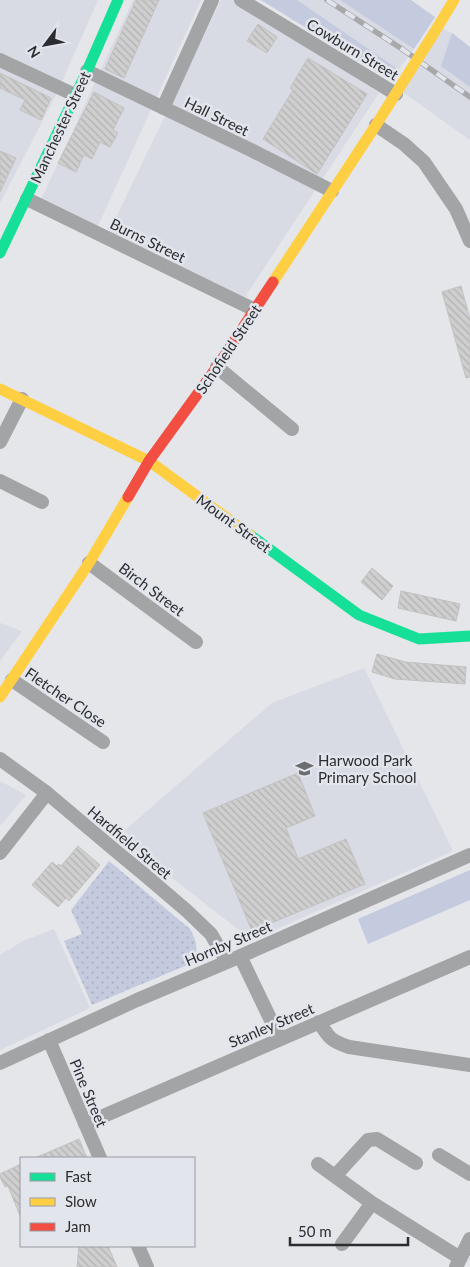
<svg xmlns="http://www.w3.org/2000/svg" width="470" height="1267" font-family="Lato,sans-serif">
	<defs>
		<pattern id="park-dots" width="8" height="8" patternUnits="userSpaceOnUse" patternTransform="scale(1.25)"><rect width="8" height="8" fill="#c5cbde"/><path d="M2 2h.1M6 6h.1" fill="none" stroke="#a9afbf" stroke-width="1.8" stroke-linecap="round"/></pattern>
		<pattern id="building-back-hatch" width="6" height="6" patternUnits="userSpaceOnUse" patternTransform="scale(1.25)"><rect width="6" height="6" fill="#d0cfd0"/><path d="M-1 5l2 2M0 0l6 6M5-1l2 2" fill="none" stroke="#b3b2b3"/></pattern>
	</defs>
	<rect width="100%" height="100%" fill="#e4e6ea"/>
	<!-- built -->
	<path fill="#d8dae4" d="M0,0H98L56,95L0,203Z
		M133,0H201L96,230L40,202Z
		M221,0H234L379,93L245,297L109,232Z
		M261,0H411L414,49L393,77L390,78H387Z
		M441,28L452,33L470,47V140L401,91Z
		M0,623L22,631L0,661Z
		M364,668L453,851L252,940L118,836L272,703Z
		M0,781L26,795L0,826Z
		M54,929L90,1008L0,1050V955L23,941Z"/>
	<!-- green -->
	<path fill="#c5cbde" d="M261,0H297L399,70L390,78H387Z
		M340,0H411L435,17L414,49Z
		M452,33L470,47V87L441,66Z
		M470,870V900L368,944L358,919Z"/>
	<!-- park -->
	<path fill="url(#park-dots)" d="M109,861L190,929C197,941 199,951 192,963L92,1005L64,941L82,934L71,910Z"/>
	<!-- building -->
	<path fill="url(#building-back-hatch)" stroke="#c2c1c2" d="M136,0H159L124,78L105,69Z
		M258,24L277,37L267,53L247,41Z
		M308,58L367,94L317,174L263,139L293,90L290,88Z
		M0,73L51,98L41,120L20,110L25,100L0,88Z
		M94,92L124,108L113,130L118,133L110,147L100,142L92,159L84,155L76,172L58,163Z
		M0,151L16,158L0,192Z
		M461,286L470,319V377L466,378L442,292Z
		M372,568L393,586L382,600L361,582Z
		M401,591L460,604L456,621L398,608Z
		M377,654L405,662L466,667L465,684L395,679L372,672Z
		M298,773L315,816L286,828L298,859L346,839L365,884L252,931L203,813Z
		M78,846L100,865L69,901L66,898L58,907L32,885L52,862L57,866L59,864L61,866Z
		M79,1139L87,1158H35Z
		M21,1164V1218L8,1186L5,1187L0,1177V1174Z
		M79,1246H108L117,1267H77Z"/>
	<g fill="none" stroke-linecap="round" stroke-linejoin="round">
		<!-- street -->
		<path stroke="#a3a4a5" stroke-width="14" d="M241,0L396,94
			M0,60L75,95
			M87,71L251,150L332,191
			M163,108L212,0
			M376,125L404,144L424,162L456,209L470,241
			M27,199L255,310
			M217,367L292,429
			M0,442L22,399
			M0,481L42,502
			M89,563L196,642
			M12,680L103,742
			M0,759L47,793L117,852L145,875L187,911L211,934L227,962
			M0,853L47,793
			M240,956L280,1039
			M319,1022C329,1038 331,1041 349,1047L470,1065
			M49,1040L100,1158
			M0,1063L137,1000L227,962L470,855
			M85,1124L470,957
			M439,1155L470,1174
			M318,1164L372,1203L460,1258
			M335,1176L368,1140L377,1139L416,1163
			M342,1244L372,1203
			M138,1246L147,1267
			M456,1267L470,1239"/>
		<!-- fast -->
		<path stroke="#16e098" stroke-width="11" d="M0,253L87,71L118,0
			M250,535L359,615L419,639L470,636"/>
		<!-- slow -->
		<path stroke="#ffcf43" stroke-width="11" d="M434,33L454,0
			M273,282L376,125L410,71
			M0,389L149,461L250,535
			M0,697L89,563L128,497"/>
		<!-- jam -->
		<path stroke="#f24e42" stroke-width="11" d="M128,497L149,461L217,367L273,282"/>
		<defs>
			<path id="rail" d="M327,0L402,49L470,97"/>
		</defs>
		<!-- rail casing -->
		<use href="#rail" stroke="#a7a8aa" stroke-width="5.5"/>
		<!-- rail -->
		<use href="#rail" stroke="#e2e5ec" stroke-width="4" stroke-dasharray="11" stroke-linecap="butt"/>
		<!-- slow-bridge -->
		<path stroke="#ffcf43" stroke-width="11" d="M410,71L434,33"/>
	</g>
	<!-- icons -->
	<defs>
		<symbol id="school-bare" viewBox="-9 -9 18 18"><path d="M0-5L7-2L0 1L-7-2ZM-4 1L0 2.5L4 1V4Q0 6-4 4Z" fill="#6c6e71" stroke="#e2e5ec" stroke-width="2.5" paint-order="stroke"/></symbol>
	</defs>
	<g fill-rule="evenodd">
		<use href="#school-bare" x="292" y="756" width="25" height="25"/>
	</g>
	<g text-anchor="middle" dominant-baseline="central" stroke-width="5" stroke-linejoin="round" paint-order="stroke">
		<!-- street labels -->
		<g font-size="15" fill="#2c2d30" stroke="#e2e5ec">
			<text transform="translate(353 49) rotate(31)">Cowburn Street</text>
			<text transform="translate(217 116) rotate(26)">Hall Street</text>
			<text transform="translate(60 127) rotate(-65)">Manchester Street</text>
			<text transform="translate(148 240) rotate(26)">Burns Street</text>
			<text transform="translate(228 349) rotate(-56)">Schofield Street</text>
			<text transform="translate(234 523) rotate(36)">Mount Street</text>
			<text transform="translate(152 589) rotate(37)">Birch Street</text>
			<text transform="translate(66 697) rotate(34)">Fletcher Close</text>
			<text transform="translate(130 842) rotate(40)">Hardfield Street</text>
			<text transform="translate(228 943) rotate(-23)">Hornby Street</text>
			<text transform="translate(271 1025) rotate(-23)">Stanley Street</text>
			<text transform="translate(89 1093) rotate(67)">Pine Street</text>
		</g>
		<!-- poi labels -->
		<g font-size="15" fill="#2c2d30" stroke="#e2e5ec" text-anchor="start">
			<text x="318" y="760">Harwood Park<tspan x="318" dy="17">Primary School</tspan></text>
		</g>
	</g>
	<!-- legend -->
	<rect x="20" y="1157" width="175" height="90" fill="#e2e5ec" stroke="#999ba1"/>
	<rect x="30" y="1173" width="25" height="8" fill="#16e098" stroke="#999ba1"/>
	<text x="65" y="1182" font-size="15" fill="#2c2d30">Fast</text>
	<rect x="30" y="1198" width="25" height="8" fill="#ffcf43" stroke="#999ba1"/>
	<text x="65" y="1207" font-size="15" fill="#2c2d30">Slow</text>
	<rect x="30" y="1223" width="25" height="8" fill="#f24e42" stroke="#999ba1"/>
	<text x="65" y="1232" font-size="15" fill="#2c2d30">Jam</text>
	<!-- north arrow -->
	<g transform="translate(45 45) rotate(238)" stroke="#e2e5ec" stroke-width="4" paint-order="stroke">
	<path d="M0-4L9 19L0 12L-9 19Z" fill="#2c2d30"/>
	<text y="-8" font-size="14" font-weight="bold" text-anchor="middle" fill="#2c2d30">N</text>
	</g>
	<!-- scale -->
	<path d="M290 1237v8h118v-8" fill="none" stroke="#2c2d30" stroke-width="2.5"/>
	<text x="298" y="1237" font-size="15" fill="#2c2d30" stroke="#e2e5ec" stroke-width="4" paint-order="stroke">50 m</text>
</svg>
